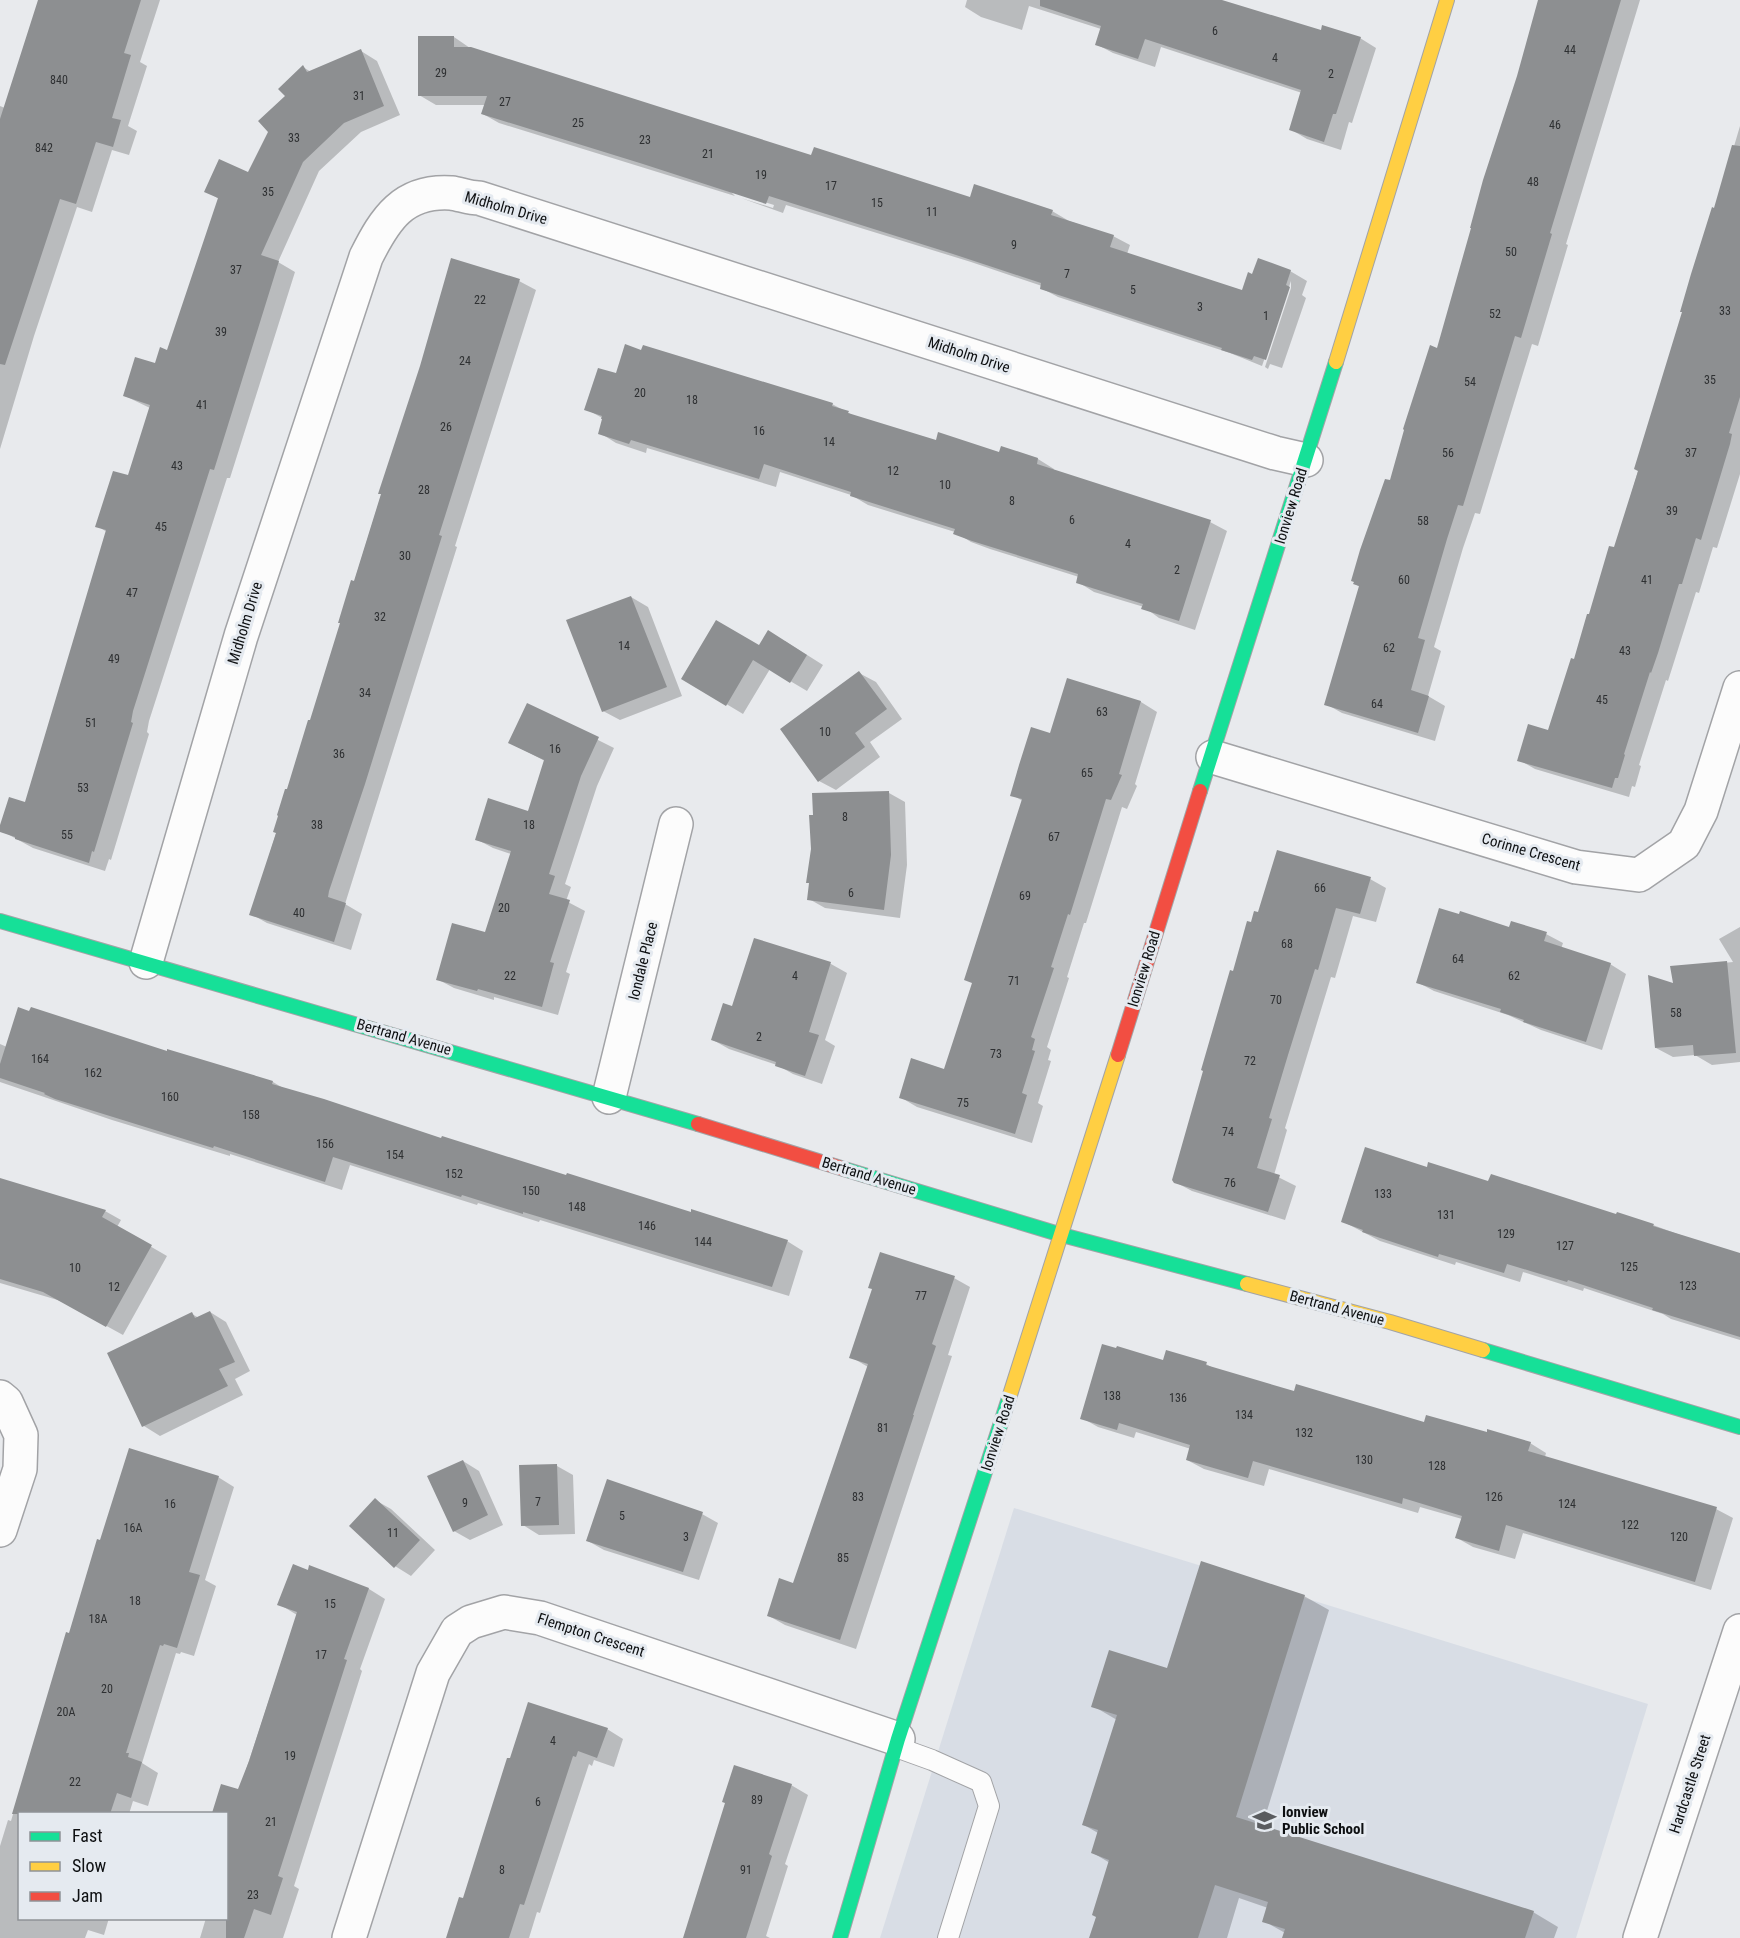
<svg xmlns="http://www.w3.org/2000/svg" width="1740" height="1938" font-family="'Roboto Condensed',sans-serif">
	<rect width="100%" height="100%" fill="#e8eaed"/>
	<!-- built -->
	<path fill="#d8dde5" d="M1014,1508L1648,1704L1576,1938H880Z"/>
	<!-- shadow -->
	<path fill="#0003" d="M39,0H160L140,62L147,66L128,126L137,131L129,155L112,150L92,212L77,207L34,336L0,449V106L5,108Z
		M967,0H1217L1322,32L1360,38L1376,48L1352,123L1349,122L1341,150L1307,139L1290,129L1302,93L1161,47L1155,67L1113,53L1096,44L1101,29L1029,6L1022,30L981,17L965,7Z
		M1539,0H1640L1566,244L1568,245L1538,346L1532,344L1480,514L1475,513L1463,548L1434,647L1441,651L1428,696L1445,706L1435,741L1342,713L1326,704L1360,587L1355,584L1438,349L1519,76Z
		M454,37L470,48L812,157L971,199L1052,211L1069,221L1113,236L1130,245L1127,254L1243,291L1290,271L1307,281L1302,295L1306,298L1282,368L1270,364L1268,369L1265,367L1291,288V281L1262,366L1230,353L1058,297L1041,288L1042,286L971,262L786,205L783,213L741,198L773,208L774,205L731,192L735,196L499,123L483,114L486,105H436L419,95Z
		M361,51L377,61L400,115L361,132L319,171L278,262L295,272L230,478H227L149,721L147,732L149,734L111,860L109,859L105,871L33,848L0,830L26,804L107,532L97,526L129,477L150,408L125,396L168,352L219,199L206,191L248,174L303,67L311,72Z
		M1740,126V474L1717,548L1713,547L1699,593L1696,592L1674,662L1668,681L1666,680L1639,765L1641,766L1635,787L1632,786L1629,797L1535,769L1519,760L1549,732L1615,549Z
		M452,260L519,281L536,290L455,546L457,547L345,904L362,914L351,950L267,923L251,914L421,367Z
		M617,375L832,404L858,418L937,442L1000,454L1002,448L1038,459L1054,469L1053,471L1210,522L1227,531L1195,630L1159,618L1144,607L1094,592L1078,582L1079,577L990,549L971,542L955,532L868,505L851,495L780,472L776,487L647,448L646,453L616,443L600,433L604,419L586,409Z
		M631,597L648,607L682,696L620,720L603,711Z
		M785,641L823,665L807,691L770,669L743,714L683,678L759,647Z
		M859,673L876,682L902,719L870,742L880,757L836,790L819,781Z
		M1068,680L1141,702L1157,712L1135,784L1137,786L1127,809L1122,807L1086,923H1084L1067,977L1069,978L1047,1047L1051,1050L1048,1060L1051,1061L1038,1103L1043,1106L1032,1143L917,1107L900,1097L945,1071L973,984L1023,801L1012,795L1051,734Z
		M528,705L614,748L597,786L565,884L571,887L566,901L585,911L566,972L570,974L558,1015L494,997V1000L454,988L437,979L486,934L511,854L493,848L476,839L529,813L545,761L510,743Z
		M889,793L905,802L907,865L900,918L825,908L809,899Z
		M1370,879L1386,888L1376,922L1353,916L1335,978L1331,977L1285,1128L1287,1130L1274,1175L1296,1186L1285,1220L1192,1191L1175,1182L1234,973L1252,924Z
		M1460,916L1510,928L1546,934L1563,943L1561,949L1610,964L1626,974L1602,1050L1541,1030L1508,1015L1434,991L1417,982Z
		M1740,927V1062L1712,1065L1695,1055L1673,1057L1656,1048L1675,985L1672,968L1733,962L1719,939Z
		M755,940L831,964L847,973L825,1040L835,1046L822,1084L793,1074L777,1065L729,1049L713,1040L733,1008Z
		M0,1044L7,1047L168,1053L273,1082L283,1088L442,1140L787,1241L803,1251L789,1296L540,1220L539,1222L478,1203L477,1205L350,1165L342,1190L230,1154V1156L112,1120L0,1082Z
		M1428,1169L1653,1225L1740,1257V1340L1671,1319L1663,1314L1584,1288L1583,1291L1523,1272L1520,1282L1456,1262L1455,1265L1380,1241L1342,1221Z
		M0,1180L105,1211L121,1220L117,1227L167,1256L123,1335L61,1301L0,1283Z
		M954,1278L970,1287L948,1355L952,1356L856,1649L785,1625L769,1616L794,1585L868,1367L851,1357Z
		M210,1312L226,1322L250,1371L235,1379L243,1395L160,1436L144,1426L192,1314L199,1318Z
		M1164,1362L1206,1364L1217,1370L1295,1393L1425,1424L1530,1443L1546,1453L1545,1457L1716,1509L1733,1518L1711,1590L1523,1533L1515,1559L1473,1547L1457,1538L1462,1519L1420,1507L1418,1513L1269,1469L1264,1486L1204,1469L1187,1460L1191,1449L1136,1432L1134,1438L1098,1427L1082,1418Z
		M463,1461L479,1471L503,1525L470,1540L454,1531Z
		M557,1466L573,1475L575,1534L539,1535L523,1525Z
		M218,1477L234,1487L205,1580L216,1586L194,1656L181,1652L180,1654L176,1653L142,1763L158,1773L148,1806L133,1801L129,1814H20V1918H109L104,1935L88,1930L85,1938H0V1846L8,1820L11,1821L67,1633L70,1634Z
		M375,1500L391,1509L435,1550L411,1576L395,1566Z
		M702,1514L718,1523L699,1580L604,1550L588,1541Z
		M310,1567L369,1589L385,1599L360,1669L362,1671L294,1886L299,1889L283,1938H200L206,1918H226V1814L214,1812L239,1791L297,1615L279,1604Z
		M1304,1596L1329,1610L1262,1827L1533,1912L1558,1927L1554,1938H1294L1264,1921L1268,1908L1239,1898L1227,1938H1091L1110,1863L1093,1853L1098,1833L1084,1825L1117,1720L1093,1706L1168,1670Z
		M607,1729L623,1739L614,1767L594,1760L592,1766L589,1764L540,1913L537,1912L529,1938H448L464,1900L508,1759Z
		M791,1785L808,1795L785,1864L788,1866L766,1936L770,1938H685Z"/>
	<!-- building -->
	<path fill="#8d8f91" d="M38,0H141L124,53L131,55L112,118L121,120L113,147L96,142L76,204L60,199L5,365L0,364V119Z
		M1040,0H1222L1321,30L1322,25L1361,37L1336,114H1333L1324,142L1289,130L1301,90L1145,39L1138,59L1095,45L1101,26L1040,6Z
		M1538,0H1621L1550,233L1552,234L1521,338L1515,336L1463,506L1458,505L1447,539L1418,638L1425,640L1411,690L1429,696L1418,733L1324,705L1359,586L1353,584L1354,582L1351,581L1360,550L1385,479L1390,480L1404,430L1403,429L1430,345L1437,348L1471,228H1470L1483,180L1517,76Z
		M418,36H454V47H471L811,155L814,147L970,197L974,184L1053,210L1051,215L1114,235L1110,247L1242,290L1248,272L1252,274L1258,258L1291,270L1286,285L1290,287L1266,360L1254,356L1252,360L1221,350L1222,348L1040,289L1041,283L953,254L769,196L766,204L643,164L481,114L487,96H418Z
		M361,49L384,106L344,123L303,162L261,255L279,261L214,470L210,469L133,711L131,722L133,723L94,852L92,851L89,863L15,839V837L0,832V825L9,797L25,802L106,530L95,527L113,471L128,475L150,405L123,396L135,357L155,363L160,347L167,350L218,198L204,192L219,159L248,172L268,132L258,121L285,96L278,89L303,65L307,72Z
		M1732,145L1740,146V397L1729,433L1732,434L1730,444L1701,540L1696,538L1682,584H1679L1658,653L1651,673L1650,672L1624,754L1625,755L1618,778H1615L1612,788L1517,761L1528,724L1548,730L1571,658L1574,659L1587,614H1589L1609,546L1614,547L1638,471L1634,469L1682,312H1680L1691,274L1712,207L1714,208Z
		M451,258L520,279L439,535L442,536L365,784L329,891L328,897L346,903L334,942L249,915L276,833L273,832L278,816L277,815L285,789H287L308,720H310L340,623H338L351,580L354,581L381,494H378L420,366Z
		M625,344L641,350L643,345L833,403L832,406L849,411L848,413L936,440L938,432L999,452L1001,446L1038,458L1037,464L1211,520L1179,621L1141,609L1143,604L1076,583L1078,574L972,541L953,534L955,529L850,496L851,492L764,464L759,479L631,440L629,444L598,434L602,419H601L602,416L584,410L598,368L616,373Z
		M631,596L667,687L602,712L566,620Z
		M716,620L759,645L768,630L807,655L790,683L753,660L726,706L681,679Z
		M859,671L887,709L855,733L865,747L818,782L780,729Z
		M1067,678L1141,701L1119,774L1122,775L1111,800L1106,799L1070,915L1068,914L1051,967L1054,968L1031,1037L1035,1039L1032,1050L1035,1051L1022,1093L1027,1095L1015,1134L899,1098L911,1058L944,1069L972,983L964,980L1022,799L1010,796L1019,765L1031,727L1050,733Z
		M527,703L599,737L581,776L549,874L555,876L549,894L570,900L550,962L554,963L542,1007L478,989L477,991L436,980L452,923L485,932L511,851L475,840L488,798L528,811L544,760L508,743Z
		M889,791L891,855L884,910L807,900L809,883H806L811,849L809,815H813L812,793Z
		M1277,850L1371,877L1360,914L1336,908L1318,970L1315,969L1288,1055L1269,1118L1272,1119L1257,1168L1280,1175L1268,1212L1174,1183L1172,1180L1203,1071L1201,1070L1230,970L1233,971L1247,921L1251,922L1254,911L1258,912Z
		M1439,908L1459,914L1460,911L1509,927L1511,921L1547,932L1544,941L1611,963L1586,1042L1523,1022L1524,1020L1500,1012L1501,1009L1416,983Z
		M754,938L831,962L809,1032L819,1035L805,1076L775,1066L776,1062L711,1040L723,1003L732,1006Z
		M1727,961L1736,1053L1694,1056L1693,1045L1655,1048L1648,975L1673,983L1670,966Z
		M18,1007L29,1011L31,1007L167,1051V1049L273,1081L272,1084L324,1099L441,1138L442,1136L566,1175L567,1173L691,1212V1209L788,1240L772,1287L523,1212V1214L462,1195L461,1197L333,1157L325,1182L214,1146L213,1148L55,1099L44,1094L45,1093L0,1078V1064Z
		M1365,1147L1427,1167L1428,1162L1488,1181L1491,1174L1616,1214L1617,1212L1654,1224L1653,1226L1740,1253V1337L1652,1310L1653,1308L1568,1280L1567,1282L1507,1264L1504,1273L1439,1254L1438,1257L1362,1232L1363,1230L1341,1222Z
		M0,1178L106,1210L102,1217L152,1245L106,1327L43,1292L0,1279Z
		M880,1252L955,1276L932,1344L936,1346L913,1415H914L840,1640L767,1616L779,1578L793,1583L868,1364L849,1358L872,1289L868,1288Z
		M210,1311L235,1362L219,1369L228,1386L142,1427L107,1353L192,1312L195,1318Z
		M1102,1344L1116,1348L1117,1346L1163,1360L1166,1350L1207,1362L1206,1365L1294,1391L1296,1384L1424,1422L1426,1415L1487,1432V1429L1531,1442L1528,1451L1717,1507L1695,1582L1506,1525L1499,1551L1455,1538L1462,1516L1403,1498L1402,1504L1253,1461L1248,1478L1186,1460L1190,1445L1119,1423L1117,1430L1080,1419Z
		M129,1448L219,1476L189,1572L200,1575L177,1648L164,1644L163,1646L160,1645L126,1753H129L128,1757L142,1762L131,1798L117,1793L110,1814H12L66,1632L69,1633L97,1539L100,1540Z
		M463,1460L488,1515L453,1532L427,1476Z
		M557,1464L559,1525L521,1526L519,1465Z
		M607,1479L703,1512L683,1572L586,1541Z
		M375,1498L420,1540L394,1568L349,1526Z
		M1201,1561L1305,1595L1236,1817L1534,1911L1525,1938H1282L1285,1929L1262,1922L1268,1902L1215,1885L1198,1938H1089L1096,1917L1092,1915L1109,1860L1091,1853L1098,1830L1082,1825L1117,1715L1091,1707L1109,1650L1167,1668Z
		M293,1564L308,1570L309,1565L369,1588L344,1659L347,1660L278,1876L283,1878L271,1915L254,1909L244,1938H226V1814L212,1813L221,1784L238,1789L249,1761L297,1612L277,1605Z
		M528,1702L608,1728L597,1758L578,1751L576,1757L573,1756L524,1905L520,1904L509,1938H446L459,1897L463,1898L507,1758H510Z
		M734,1765L792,1784L769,1854L772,1856L746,1938H683L725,1803L722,1802Z"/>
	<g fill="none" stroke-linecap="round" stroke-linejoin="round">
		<defs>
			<path id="lane" d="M896,1747L932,1760L981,1782L989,1806L948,1938"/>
			<path id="street" d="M1213,757L1576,867L1639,875L1684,844L1701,811L1740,688
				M146,962L241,636L366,257C385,219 403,190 451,193C460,194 469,198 479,198L1275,453L1306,460
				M609,1097L676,824
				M0,1397L6,1402L21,1435L20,1469L0,1530
				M349,1938L433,1673L457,1631L471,1622L504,1612L540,1618L898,1739
				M1640,1938L1740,1631"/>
			<path id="fast" d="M1200,791L1336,362
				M0,921L698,1124
				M844,1169L1062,1235L1247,1284
				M1483,1350L1740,1427
				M840,1938L898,1739L1009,1398"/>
			<path id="slow" d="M1336,362L1447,0
				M1247,1284L1390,1322L1483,1350
				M1009,1398L1118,1055"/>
			<path id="jam" d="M1118,1055L1200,791
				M698,1124L844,1169"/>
		</defs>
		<!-- lane casing -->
		<use href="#lane" stroke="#a2a3a6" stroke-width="22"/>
		<!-- street casing -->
		<use href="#street" stroke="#a2a3a6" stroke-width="36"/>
		<!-- fast casing -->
		<use href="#fast" stroke="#a2a3a6" stroke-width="16"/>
		<!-- slow casing -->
		<use href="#slow" stroke="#a2a3a6" stroke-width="16"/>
		<!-- jam casing -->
		<use href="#jam" stroke="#a2a3a6" stroke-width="16"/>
		<!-- lane -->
		<use href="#lane" stroke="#fcfcfc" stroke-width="20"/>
		<!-- street -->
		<use href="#street" stroke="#fcfcfc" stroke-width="33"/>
		<!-- fast -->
		<use href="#fast" stroke="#16e098" stroke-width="14"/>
		<!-- slow -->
		<use href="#slow" stroke="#ffcf43" stroke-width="14"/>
		<!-- jam -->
		<use href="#jam" stroke="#f24e42" stroke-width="14"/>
	</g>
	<!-- icons -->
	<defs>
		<symbol id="school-bare" viewBox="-9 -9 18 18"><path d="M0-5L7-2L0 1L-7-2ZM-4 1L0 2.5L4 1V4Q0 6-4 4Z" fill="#5a5c5f" stroke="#e5eaf0" stroke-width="2.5" paint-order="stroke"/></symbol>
	</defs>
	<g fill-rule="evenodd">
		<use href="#school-bare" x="1248" y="1804" width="33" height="33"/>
	</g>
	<g text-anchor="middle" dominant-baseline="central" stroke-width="6" stroke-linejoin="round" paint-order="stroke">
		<!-- number labels -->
		<g font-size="12" fill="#2e3032">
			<text x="1215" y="31">6</text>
			<text x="1570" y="50">44</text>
			<text x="1275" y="58">4</text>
			<text x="441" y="73">29</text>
			<text x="1331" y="74">2</text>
			<text x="59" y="80">840</text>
			<text x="359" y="96">31</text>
			<text x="505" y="102">27</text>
			<text x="578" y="123">25</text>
			<text x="1555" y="125">46</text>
			<text x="294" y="138">33</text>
			<text x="645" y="140">23</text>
			<text x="44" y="148">842</text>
			<text x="708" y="154">21</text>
			<text x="761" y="175">19</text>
			<text x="1533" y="182">48</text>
			<text x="831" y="186">17</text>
			<text x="268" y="192">35</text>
			<text x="877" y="203">15</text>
			<text x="932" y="212">11</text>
			<text x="1014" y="245">9</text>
			<text x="1511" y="252">50</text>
			<text x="236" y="270">37</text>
			<text x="1067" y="274">7</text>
			<text x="1133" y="290">5</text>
			<text x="480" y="300">22</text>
			<text x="1200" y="307">3</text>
			<text x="1725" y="311">33</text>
			<text x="1495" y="314">52</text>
			<text x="1266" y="316">1</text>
			<text x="221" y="332">39</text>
			<text x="465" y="361">24</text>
			<text x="1710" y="380">35</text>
			<text x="1470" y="382">54</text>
			<text x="640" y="393">20</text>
			<text x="692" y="400">18</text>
			<text x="202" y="405">41</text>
			<text x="446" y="427">26</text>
			<text x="759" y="431">16</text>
			<text x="829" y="442">14</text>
			<text x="1448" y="453">56</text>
			<text x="1691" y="453">37</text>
			<text x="177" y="466">43</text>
			<text x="893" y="471">12</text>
			<text x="945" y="485">10</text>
			<text x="424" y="490">28</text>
			<text x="1012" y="501">8</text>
			<text x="1672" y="511">39</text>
			<text x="1072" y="520">6</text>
			<text x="1423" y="521">58</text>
			<text x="161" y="527">45</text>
			<text x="1128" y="544">4</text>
			<text x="405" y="556">30</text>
			<text x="1177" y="570">2</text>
			<text x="1404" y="580">60</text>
			<text x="1647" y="580">41</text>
			<text x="132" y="593">47</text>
			<text x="380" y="617">32</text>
			<text x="624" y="646">14</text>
			<text x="1389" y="648">62</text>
			<text x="1625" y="651">43</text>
			<text x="114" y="659">49</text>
			<text x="365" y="693">34</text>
			<text x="1602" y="700">45</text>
			<text x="1377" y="704">64</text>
			<text x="1102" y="712">63</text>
			<text x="91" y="723">51</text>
			<text x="825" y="732">10</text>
			<text x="555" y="749">16</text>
			<text x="339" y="754">36</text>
			<text x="1087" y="773">65</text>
			<text x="83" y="788">53</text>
			<text x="845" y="817">8</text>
			<text x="317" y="825">38</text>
			<text x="529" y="825">18</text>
			<text x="67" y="835">55</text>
			<text x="1054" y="837">67</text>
			<text x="1320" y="888">66</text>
			<text x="851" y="893">6</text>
			<text x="1025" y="896">69</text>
			<text x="504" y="908">20</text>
			<text x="299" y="913">40</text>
			<text x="1287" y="944">68</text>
			<text x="1458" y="959">64</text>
			<text x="510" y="976">22</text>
			<text x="795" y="976">4</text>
			<text x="1514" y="976">62</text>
			<text x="1014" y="981">71</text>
			<text x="1276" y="1000">70</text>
			<text x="1676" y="1013">58</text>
			<text x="759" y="1037">2</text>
			<text x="996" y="1054">73</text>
			<text x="40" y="1059">164</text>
			<text x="1250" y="1061">72</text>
			<text x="93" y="1073">162</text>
			<text x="170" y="1097">160</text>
			<text x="963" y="1103">75</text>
			<text x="251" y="1115">158</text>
			<text x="1228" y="1132">74</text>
			<text x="325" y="1144">156</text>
			<text x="395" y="1155">154</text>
			<text x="454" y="1174">152</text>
			<text x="1230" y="1183">76</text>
			<text x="531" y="1191">150</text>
			<text x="1383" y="1194">133</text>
			<text x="577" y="1207">148</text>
			<text x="1446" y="1215">131</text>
			<text x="647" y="1226">146</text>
			<text x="1506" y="1234">129</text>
			<text x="703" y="1242">144</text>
			<text x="1565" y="1246">127</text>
			<text x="1629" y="1267">125</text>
			<text x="75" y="1268">10</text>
			<text x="1688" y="1286">123</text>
			<text x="114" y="1287">12</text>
			<text x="921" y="1296">77</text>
			<text x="1112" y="1396">138</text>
			<text x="1178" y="1398">136</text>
			<text x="1244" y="1415">134</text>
			<text x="883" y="1428">81</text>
			<text x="1304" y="1433">132</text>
			<text x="1364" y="1460">130</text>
			<text x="1437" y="1466">128</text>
			<text x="858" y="1497">83</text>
			<text x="1494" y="1497">126</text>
			<text x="538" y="1502">7</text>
			<text x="465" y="1503">9</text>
			<text x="170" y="1504">16</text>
			<text x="1567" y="1504">124</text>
			<text x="622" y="1516">5</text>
			<text x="1630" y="1525">122</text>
			<text x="133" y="1528">16A</text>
			<text x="393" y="1533">11</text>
			<text x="686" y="1537">3</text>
			<text x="1679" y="1537">120</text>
			<text x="843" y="1558">85</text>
			<text x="135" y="1601">18</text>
			<text x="330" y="1604">15</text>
			<text x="98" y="1619">18A</text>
			<text x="321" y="1655">17</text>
			<text x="107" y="1689">20</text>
			<text x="66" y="1712">20A</text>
			<text x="553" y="1741">4</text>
			<text x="290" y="1756">19</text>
			<text x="75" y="1782">22</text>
			<text x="757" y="1800">89</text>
			<text x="538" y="1802">6</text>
			<text x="271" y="1822">21</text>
			<text x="502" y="1870">8</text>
			<text x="746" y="1870">91</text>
			<text x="253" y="1895">23</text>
		</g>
		<!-- street labels -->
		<g font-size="15" fill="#0e1012" stroke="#e5eaf0">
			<text transform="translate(506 208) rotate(16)">Midholm Drive</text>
			<text transform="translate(969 355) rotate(18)">Midholm Drive</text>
			<text transform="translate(1291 506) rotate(-73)">Ionview Road</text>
			<text transform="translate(245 623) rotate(-73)">Midholm Drive</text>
			<text transform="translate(1531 852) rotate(16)">Corinne Crescent</text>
			<text transform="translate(643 961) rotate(-76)">Iondale Place</text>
			<text transform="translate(1144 969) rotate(-73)">Ionview Road</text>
			<text transform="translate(404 1037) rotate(16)">Bertrand Avenue</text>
			<text transform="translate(869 1176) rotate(17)">Bertrand Avenue</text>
			<text transform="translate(1337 1308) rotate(15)">Bertrand Avenue</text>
			<text transform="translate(998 1433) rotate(-72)">Ionview Road</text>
			<text transform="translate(591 1635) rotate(18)">Flempton Crescent</text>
			<text transform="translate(1690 1784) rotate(-72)">Hardcastle Street</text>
		</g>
		<!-- poi labels -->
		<g font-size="15" font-weight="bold" fill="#0e1012" stroke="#e5eaf0" text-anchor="start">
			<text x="1282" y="1812">Ionview<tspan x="1282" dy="17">Public School</tspan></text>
		</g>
	</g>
	<!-- legend -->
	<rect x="18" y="1812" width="210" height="108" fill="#e5eaf0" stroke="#8f9397" stroke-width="1.5"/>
	<rect x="30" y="1832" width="30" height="9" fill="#16e098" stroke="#8f9397" stroke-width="1.5"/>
	<text x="72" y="1842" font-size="18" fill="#0e1012">Fast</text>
	<rect x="30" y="1862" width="30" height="9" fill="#ffcf43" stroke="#8f9397" stroke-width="1.5"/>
	<text x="72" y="1872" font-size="18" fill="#0e1012">Slow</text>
	<rect x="30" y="1892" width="30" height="9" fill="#f24e42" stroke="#8f9397" stroke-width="1.5"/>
	<text x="72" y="1902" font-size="18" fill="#0e1012">Jam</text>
</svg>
